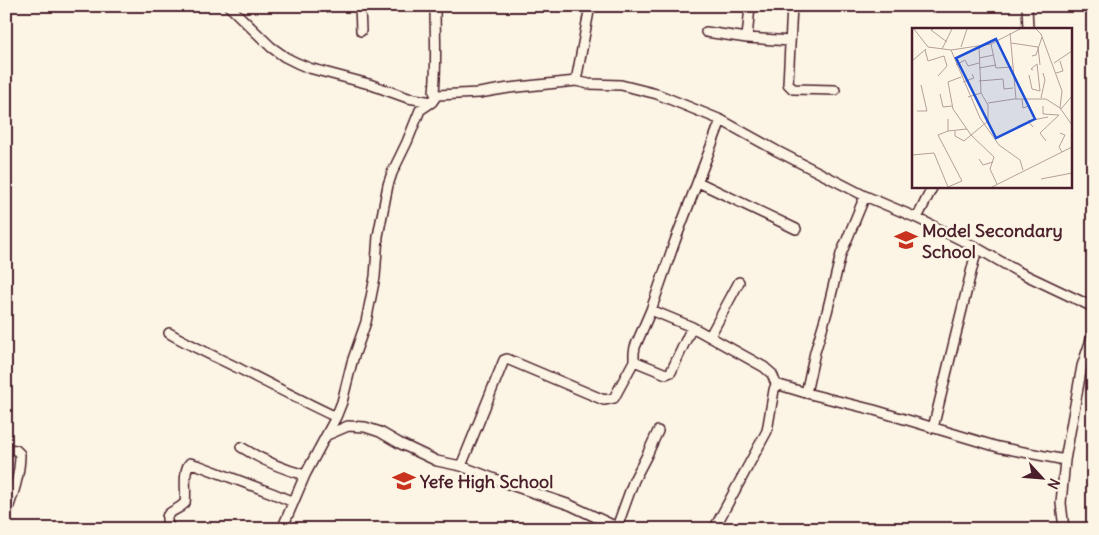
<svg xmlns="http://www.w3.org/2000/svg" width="1099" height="535" font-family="Delius,sans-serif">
	<rect width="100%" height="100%" fill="#fcf5e5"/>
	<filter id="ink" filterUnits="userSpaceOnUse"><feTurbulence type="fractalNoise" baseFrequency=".02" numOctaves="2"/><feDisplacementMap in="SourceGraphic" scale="10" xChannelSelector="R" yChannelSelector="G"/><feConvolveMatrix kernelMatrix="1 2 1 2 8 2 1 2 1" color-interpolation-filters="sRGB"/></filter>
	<g filter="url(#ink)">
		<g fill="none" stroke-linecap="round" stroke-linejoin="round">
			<defs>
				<path id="minor" d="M229,6L271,47L285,57L297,63L309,68L369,84L408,98L432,102
					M360,6L361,31
					M435,6C435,35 437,64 434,92L437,95
					M792,6L788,84L793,89L835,90
					M1027,6L1028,29
					M706,32L747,38L790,41
					M747,38L750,6
					M576,81L589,84L621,85L657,94L721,120L777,151L865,196L917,218L977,248L1017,271L1093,307
					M698,182L796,229
					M917,218L933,186
					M651,310L692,327L764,367L772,374L776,384
					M169,333C193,347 218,358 242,370C273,386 304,402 336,417
					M710,336L739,282
					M634,361L666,374L671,372L692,327
					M806,393L815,352L827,312L841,254L865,196
					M933,428L977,248
					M327,435L348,426L365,427L380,432L399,443L437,461L461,466L508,484L570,505L621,529
					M241,447C262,460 282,469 305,475
					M6,449L16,450L20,454C20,475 13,495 6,514
					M461,466L504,360L507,359L604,400L614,398L634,361V353L635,347L651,310L675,241L721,120
					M617,527L634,480L646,457L658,431
					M170,529C161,509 173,515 185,503C187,491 182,471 190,463L200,466L272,493L293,502
					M282,529L305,475L336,417L342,402L352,362L366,322L375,277L378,236L388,185L392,173L407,142L420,110L432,102L437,95L479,93L509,88L576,81L590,6
					M714,529L767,431L774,390L776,384L806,393L874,410L998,447L1065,460
					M1064,529L1061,503L1065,460L1082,366L1093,334"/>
			</defs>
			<!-- minor casing -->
			<use href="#minor" stroke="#4a1f2b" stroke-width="12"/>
			<!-- minor -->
			<use href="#minor" stroke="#fcf5e5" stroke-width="9"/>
		</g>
	</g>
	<!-- icons -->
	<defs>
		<symbol id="school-bare" viewBox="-9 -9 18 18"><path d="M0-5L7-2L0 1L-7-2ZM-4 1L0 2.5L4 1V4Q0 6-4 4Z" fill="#c8321e" stroke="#fcf5e5" stroke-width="2.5" paint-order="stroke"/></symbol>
	</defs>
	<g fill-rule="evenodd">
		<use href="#school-bare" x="890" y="224" width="32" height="32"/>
		<use href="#school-bare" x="388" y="465" width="32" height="32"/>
	</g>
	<g text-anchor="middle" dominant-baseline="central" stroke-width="5" stroke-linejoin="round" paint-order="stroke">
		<!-- poi labels -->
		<g font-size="18" font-weight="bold" fill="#4a1f2b" stroke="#fcf5e5" text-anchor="start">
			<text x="922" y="230">Model Secondary<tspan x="922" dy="21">School</tspan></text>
			<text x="420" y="481">Yefe High School</text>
		</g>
	</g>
	<!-- overview -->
	<g transform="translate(912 28)">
		<rect width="160" height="160" fill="#fcf5e5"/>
		<path fill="none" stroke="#b59f9b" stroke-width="1" d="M2,1L16,19L39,22L68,90L87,117L108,132L111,142M21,1L19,2L35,14M124,1L129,6L150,63L148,80M98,5L104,71M99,15L126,19L128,37M79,16L84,40L100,39M49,19L55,1M67,19L69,65M30,21L40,1M13,22L16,33L32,28L35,38L26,48M39,22L79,16L108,1M120,28L124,27L130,9M67,30L82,27M0,33L14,21M142,35L160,23M44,37L53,32L56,38L67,35M67,40L84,37M144,45L151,43L148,33M117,47L120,61L128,63L125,36L119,41L121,42M49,49L36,54L41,81L59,107L82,129L78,141L85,156M67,53L91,51L92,61L101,60M51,54L62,50L60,46M28,66L31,79L40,78M129,70L133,52L131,45M110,71L111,80L117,78M0,72V88M76,75L102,71H134L148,80L160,97M131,78V86L147,87M149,81L160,68M5,83H15L9,57M36,91V103L55,101M121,99L116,93L136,89M36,103L26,107L50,153L36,159M43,103V108L52,113L76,93V77L69,65L56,69M148,105L153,107L147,119L150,124M134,113L128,105L147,87M0,127L22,125L36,159M67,131L71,137L81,134M129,151L160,145M80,159L160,119"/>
		<path fill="#1d4ed8" fill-opacity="0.15" stroke="#1d4ed8" stroke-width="2.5" d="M84,11L123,91L84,110L44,30Z"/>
		<rect width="160" height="160" fill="none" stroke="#4a1f2b" stroke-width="2.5"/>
	</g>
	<!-- margin -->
	<rect width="1099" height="535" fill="none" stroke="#fcf5e5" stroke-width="25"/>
	<rect x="12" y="12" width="1074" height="510" fill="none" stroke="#4a1f2b" stroke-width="2" filter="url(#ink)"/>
	<!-- north arrow -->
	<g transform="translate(1042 478) rotate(116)" stroke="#fcf5e5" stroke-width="4" paint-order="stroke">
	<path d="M0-4L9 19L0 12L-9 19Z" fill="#4a1f2b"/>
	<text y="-8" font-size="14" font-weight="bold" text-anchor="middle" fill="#4a1f2b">N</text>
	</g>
</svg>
